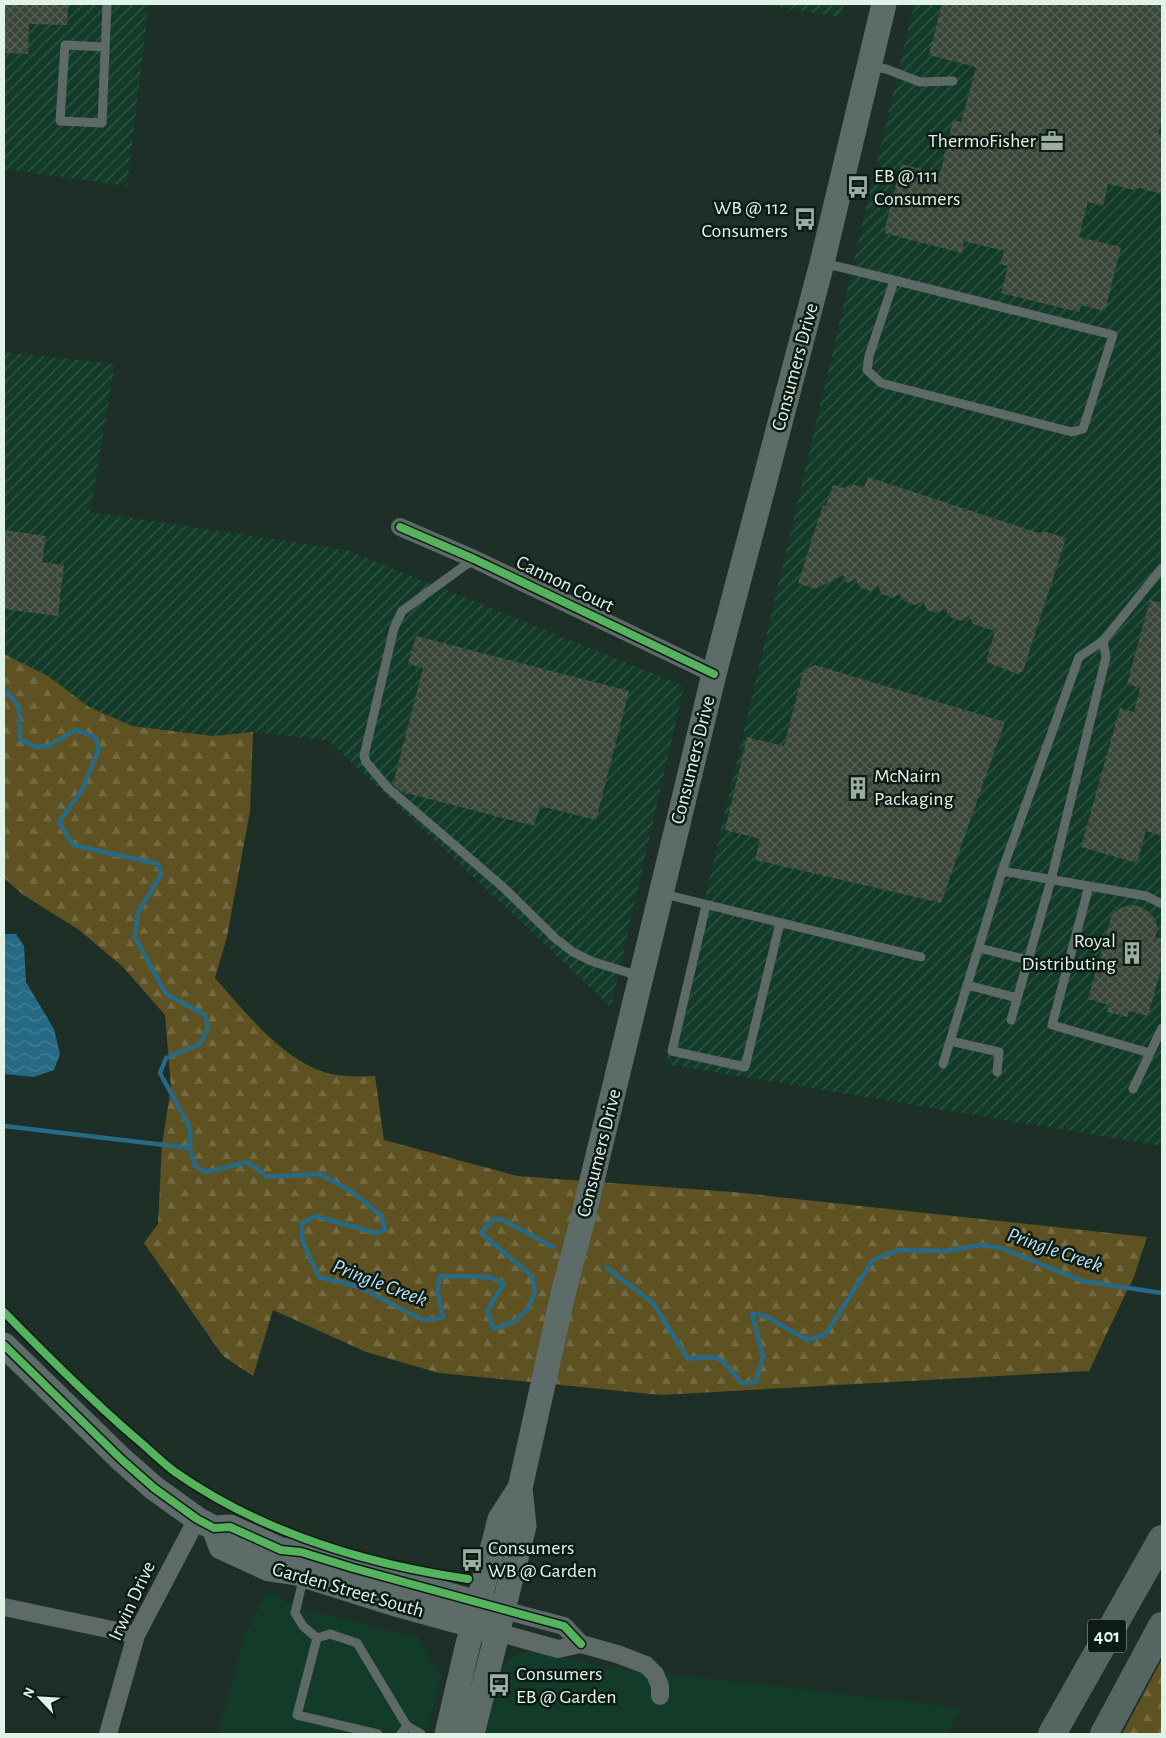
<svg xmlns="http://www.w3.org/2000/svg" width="1166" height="1738" font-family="'Alegreya Sans',sans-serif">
	<defs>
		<pattern id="industrial-furrows" width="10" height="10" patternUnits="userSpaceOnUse" patternTransform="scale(1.25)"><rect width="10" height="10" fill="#133b29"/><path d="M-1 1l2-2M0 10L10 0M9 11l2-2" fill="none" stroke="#355848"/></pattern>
		<pattern id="forest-firs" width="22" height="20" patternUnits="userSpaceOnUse" patternTransform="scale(1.25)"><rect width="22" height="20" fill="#5e5223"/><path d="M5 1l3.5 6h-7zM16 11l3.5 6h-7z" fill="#756b43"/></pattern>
		<pattern id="water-waves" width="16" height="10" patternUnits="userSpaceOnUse" patternTransform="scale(1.25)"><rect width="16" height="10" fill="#266a86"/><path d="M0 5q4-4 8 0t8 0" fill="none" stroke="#458097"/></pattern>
		<pattern id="building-cross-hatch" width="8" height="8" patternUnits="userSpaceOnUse" patternTransform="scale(1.25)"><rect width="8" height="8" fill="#3a4738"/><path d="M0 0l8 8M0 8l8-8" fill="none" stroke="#566255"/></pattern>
	</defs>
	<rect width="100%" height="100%" fill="#1d2f26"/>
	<!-- built -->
	<path fill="#133b29" d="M266,1592L300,1608L418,1637L441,1676L427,1734H218L243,1640Z
		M531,1651L604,1666L962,1708L947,1734H484L499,1675L503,1665L511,1657L520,1653Z"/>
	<!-- industrial -->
	<path fill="url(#industrial-furrows)" d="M4,4H149L127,186L4,169Z
		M760,4H844L841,17Z
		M914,4H1162V1146L666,1064Z
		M4,352L115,364L90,512L347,550L684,686L611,1007L329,741L253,732L213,736L132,726L89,707L48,676L4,654Z"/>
	<!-- forest -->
	<path fill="url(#forest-firs)" d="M4,654L48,676L89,707L132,726L213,736L253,732L250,811L227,937L215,978C246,1013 289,1068 337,1075C349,1077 363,1076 375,1076L384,1140L517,1176L733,1192L1147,1237L1135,1274L1089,1371L661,1395L439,1373L366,1352L273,1310L253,1376L223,1356L144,1243L158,1224L162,1145L171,1087L165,1015L122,966L79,930L22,894L4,878Z
		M1162,1659V1734H1122Z"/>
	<!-- water -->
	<path fill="url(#water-waves)" d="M4,934H16L24,946L26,982L54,1029L60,1054L54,1070L34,1077L4,1074Z"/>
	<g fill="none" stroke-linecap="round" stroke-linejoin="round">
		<!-- stream -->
		<path stroke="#266a86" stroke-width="4.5" d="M4,692L8,693L19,707L20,740L36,747L48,746L76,730L95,737L99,749L82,790L59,822L73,845L158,864L161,875L138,912L135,937L166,994L205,1015L208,1028L200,1044L166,1058L160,1073L190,1128V1148L195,1166L206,1172L248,1162L267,1177L320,1174L352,1192L381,1215L385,1230L375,1233L316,1216L302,1223V1240L319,1277L359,1287L423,1320L443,1317L437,1290L440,1276L490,1277L504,1283L487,1311L494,1329L515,1321L528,1309L535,1292L532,1276L481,1233L492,1220L501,1219L553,1247
			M4,1126L190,1148
			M607,1268L653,1303L688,1359C721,1354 721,1357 741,1383L756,1382L763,1356L752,1314L765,1316L807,1340L825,1335L873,1260L898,1250L947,1251L980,1245L1001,1248L1082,1281L1162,1293"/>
	</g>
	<!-- building -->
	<path fill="url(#building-cross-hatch)" d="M4,4H68L67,25L29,24L28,54L4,53Z
		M942,4H1162V118L1158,134L1162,135V194L1135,187L1134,190L1108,184L1103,206L1088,202L1079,237L1121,247L1105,311L1081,305L1079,312L1001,293L1008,266L1000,264L1004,251L964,241L962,253L884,233L901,164L940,174L953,120L961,122L976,67L929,55Z
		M868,477L1042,534L1043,531L1066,538L1023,671L1018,674L988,663L987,658L995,631L973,624L969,616L961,621L950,617L945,609L936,613L927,610L923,601L915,605L904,601L900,594L892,598L882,594L878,586L870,591L859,587L856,579L847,583L843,575L815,589L798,583L823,505L826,506L833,485L844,488L851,484L864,488Z
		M4,530L46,536L42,562L64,565L58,616L4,609Z
		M1150,600L1162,603V836L1146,831L1137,863L1081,847L1120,708L1134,712L1140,688L1127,684Z
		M416,636L629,691L596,820L540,806L534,826L402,792L393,784L423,668L408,664Z
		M815,665L1005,722L941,903L755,860L760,839L725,830L747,737L784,746L803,671Z
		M1130,905L1139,906L1148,911L1155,919L1158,929L1155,937L1162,939V966L1148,1016L1129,1011L1128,1017L1107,1012L1109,1005L1088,999L1112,914L1123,907Z"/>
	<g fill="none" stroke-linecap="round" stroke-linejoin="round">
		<!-- lane -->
		<path stroke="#5d6a68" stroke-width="9" d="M105,47L65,45L60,121L102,123L107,4
			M872,66L886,69L920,82L953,81
			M823,263C920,286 1016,311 1113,335L1083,429L1072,432L881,383L867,370L869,356L894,281
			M474,559L402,611L394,628L364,756L366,762L388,788L504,888L556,939L573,952L591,961L639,976
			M1162,568L1103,641L1079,657L1002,871L1146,896L1162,904
			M1089,886L1052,1025L1150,1053
			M664,894L921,957
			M706,905L672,1051L745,1067L780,923
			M979,948L1028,960
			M967,985L1017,998
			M1011,1020L1051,880L1106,657L1103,641
			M950,1041L999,1052L997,1072
			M943,1064L1002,871
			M1133,1089L1162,1028
			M304,1576L295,1613L303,1626L317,1638
			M317,1638L297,1715L378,1734
			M317,1638L330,1634L357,1643L407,1726
			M401,1734L407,1726L421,1734"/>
		<!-- street -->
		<path stroke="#5d6a68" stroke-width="18" d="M400,527L474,559L714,674
			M4,1607L136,1635
			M503,1610L564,1626L581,1644
			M497,1632L558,1649L581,1644L617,1654L646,1665L655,1674L660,1686V1696
			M108,1734L136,1635L197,1519"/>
		<!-- secondary -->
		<path stroke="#5d6b69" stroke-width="25" d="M4,1345L121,1459L154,1488L197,1519L214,1528L230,1527L281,1550L301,1552L353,1568L503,1610
			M214,1528L221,1547L269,1569L297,1573L399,1605L497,1632
			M447,1734L467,1648L500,1519L520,1488
			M472,1734L524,1526L520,1488L563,1294L581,1226L714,674L822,263L884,4"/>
		<!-- highway -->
		<path stroke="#546662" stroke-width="28" d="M1052,1734L1162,1539
			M1104,1734L1162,1626"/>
		<defs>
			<path id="cycleway" d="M400,527L474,559L714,674
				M4,1312C45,1354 87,1396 132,1435C147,1447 160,1461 175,1472C261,1532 366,1564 468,1579
				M4,1345L121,1459L154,1488L197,1519L214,1528L230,1527L281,1550L301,1552L353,1568L564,1626L581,1644"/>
		</defs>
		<!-- cycleway casing -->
		<use href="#cycleway" stroke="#0d1b14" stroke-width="11"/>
		<!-- cycleway -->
		<use href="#cycleway" stroke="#56b35d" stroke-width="8"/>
	</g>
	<!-- icons -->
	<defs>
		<symbol id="office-bare" viewBox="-9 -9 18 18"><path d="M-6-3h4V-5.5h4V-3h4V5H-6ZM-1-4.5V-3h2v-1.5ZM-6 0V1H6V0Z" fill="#9caea4" stroke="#0d1b14" stroke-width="2.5" paint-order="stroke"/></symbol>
		<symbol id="bus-bare" viewBox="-9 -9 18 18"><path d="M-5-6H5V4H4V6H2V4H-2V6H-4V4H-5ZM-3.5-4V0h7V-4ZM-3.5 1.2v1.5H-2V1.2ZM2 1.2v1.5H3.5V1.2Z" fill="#9caea4" stroke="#0d1b14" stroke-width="2.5" paint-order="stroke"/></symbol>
		<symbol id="building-bare" viewBox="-9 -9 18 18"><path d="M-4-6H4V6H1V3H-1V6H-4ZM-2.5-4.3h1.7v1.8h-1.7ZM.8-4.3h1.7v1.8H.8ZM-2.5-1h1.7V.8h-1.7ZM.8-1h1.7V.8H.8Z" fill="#9caea4" stroke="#0d1b14" stroke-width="2.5" paint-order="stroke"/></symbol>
	</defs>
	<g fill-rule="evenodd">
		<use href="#office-bare" x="1036" y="125" width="32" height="32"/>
		<use href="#bus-bare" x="842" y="171" width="32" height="32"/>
		<use href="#bus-bare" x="789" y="203" width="32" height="32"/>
		<use href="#building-bare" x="842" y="772" width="32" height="32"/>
		<use href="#building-bare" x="1116" y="937" width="32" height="32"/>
		<use href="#bus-bare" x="456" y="1544" width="32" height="32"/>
		<use href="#bus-bare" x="483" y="1669" width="32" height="32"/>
	</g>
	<g text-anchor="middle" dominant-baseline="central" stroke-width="5" stroke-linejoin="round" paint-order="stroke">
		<!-- shield labels -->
		<rect fill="#0d1b14" stroke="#a1b2a8" stroke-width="1" x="1088" y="1619.5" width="38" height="33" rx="4"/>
		<g font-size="19" font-weight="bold" fill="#e0f3e8">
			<text x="1107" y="1636">401</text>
		</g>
		<!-- poi labels -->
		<g font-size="20" fill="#e0f3e8" stroke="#0d1b14" text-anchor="start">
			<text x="1036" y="141" text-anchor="end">ThermoFisher</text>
			<text x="874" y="176">EB @ 111<tspan x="874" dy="23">Consumers</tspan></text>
			<text x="788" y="208" text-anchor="end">WB @ 112<tspan x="788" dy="23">Consumers</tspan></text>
			<text x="874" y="776">McNairn<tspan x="874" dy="23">Packaging</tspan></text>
			<text x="1116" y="941" text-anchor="end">Royal<tspan x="1116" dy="23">Distributing</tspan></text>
			<text x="488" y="1548">Consumers<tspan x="488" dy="23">WB @ Garden</tspan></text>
			<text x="516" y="1674">Consumers<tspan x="516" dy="23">EB @ Garden</tspan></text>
		</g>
		<!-- street labels -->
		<g font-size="20" fill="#e0f3e8" stroke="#0d1b14">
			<text transform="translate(795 367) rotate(-75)">Consumers Drive</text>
			<text transform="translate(565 584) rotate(26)">Cannon Court</text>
			<text transform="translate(693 760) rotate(-76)">Consumers Drive</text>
			<text transform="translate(599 1153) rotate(-76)">Consumers Drive</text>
			<text transform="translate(348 1590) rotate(16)">Garden Street South</text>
			<text transform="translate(132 1601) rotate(-65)">Irwin Drive</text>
		</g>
		<!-- water labels -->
		<g font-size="21" font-style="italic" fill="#bce0f3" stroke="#0d1b14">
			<text transform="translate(1055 1250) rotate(19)">Pringle Creek</text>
			<text transform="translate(380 1283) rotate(21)">Pringle Creek</text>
		</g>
	</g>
	<!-- border -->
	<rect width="1166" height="1738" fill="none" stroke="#e0f3e8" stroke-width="10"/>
	<!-- north arrow -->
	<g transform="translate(40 1698) rotate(295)" stroke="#0d1b14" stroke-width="4" paint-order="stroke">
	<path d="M0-4L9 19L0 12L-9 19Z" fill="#e0f3e8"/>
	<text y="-8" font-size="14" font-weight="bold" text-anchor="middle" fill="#e0f3e8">N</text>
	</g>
</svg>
